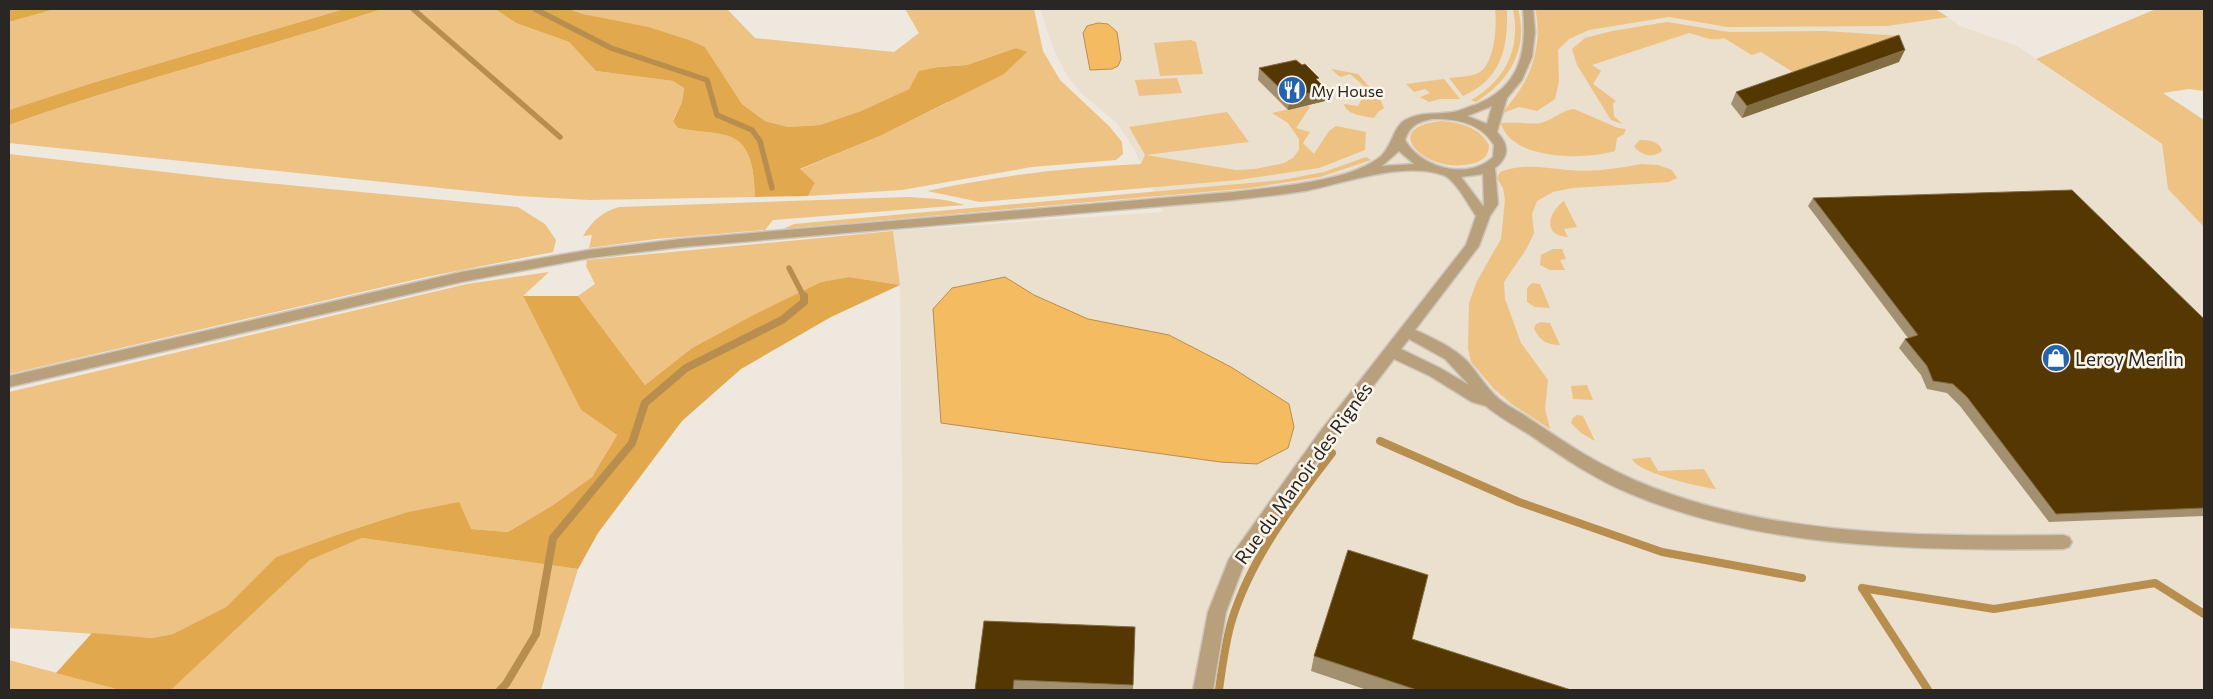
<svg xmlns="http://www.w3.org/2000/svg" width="2213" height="699" font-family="Commissioner,sans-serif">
	<rect width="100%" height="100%" fill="#efe8de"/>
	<!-- built -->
	<path fill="#ebdfce" d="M1040,9H1935L1960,26L2017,46L2162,145L2168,189L2204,227V690H904L900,285L893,231L1163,212L1134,149L1118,124L1081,93L1069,79L1054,50Z"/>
	<!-- green -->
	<path fill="#edc283" d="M55,9H344L92,83L9,110V22Z
		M382,9H495L516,23L569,42L596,71L673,81L684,88L682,102L673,120L678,128C694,132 712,131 728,136C753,143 754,176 755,197L590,200L518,196L9,143V125C132,81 259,50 382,9Z
		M569,9H727L755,38L894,52L919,33L905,9H1034L1043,51L1060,80L1109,126L1122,142L1123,154L1116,160L1032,167L902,190L808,196L815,183L799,170L882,135L947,103L1016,48L967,65L939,67L909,89L861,111L820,125L788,127L765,121L742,104L705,47L612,21L583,14Z
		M1495,9L1507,10C1508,49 1501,79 1463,96L1449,78C1458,77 1472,77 1480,72C1495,62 1497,25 1495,9Z
		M1513,9H1518C1529,50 1509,81 1476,102L1471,100C1506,80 1521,48 1513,9Z
		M1535,9H1935L1948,17L1887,26L1727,27L1669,17L1589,30L1569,39L1558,50L1559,81L1555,99L1537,111L1519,107L1503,113C1508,105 1514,99 1519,91C1535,68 1542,36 1535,9Z
		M2156,9H2204V91L2189,89L2163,93L2204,120V227L2168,189L2162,144L2036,59Z
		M1667,22L1729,32L1824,31L1902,36L1793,72L1761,52L1752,55L1724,38C1711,42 1702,36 1689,33L1592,65L1601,71L1593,84L1616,101L1613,103L1614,116L1622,124L1611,120L1577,65L1572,49L1585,38L1612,31Z
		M1191,40L1196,42L1203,74L1160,76L1154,43Z
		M1331,69L1358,74L1380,99L1384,108L1378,112L1374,118C1364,116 1346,115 1344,104L1358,106L1365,93V87L1350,74L1340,77Z
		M1177,78L1182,93L1139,96L1135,80Z
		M1444,79L1460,99H1440L1429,102L1420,97L1430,93L1425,89L1414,92L1406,84Z
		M1308,105L1310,107L1296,128L1310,132L1303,143L1314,154L1329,131L1336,126L1366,132L1365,150L1319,168L1238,180L980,202L927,191C998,176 1068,167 1141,164L1145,155L1129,127L1227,112L1249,142L1146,155L1236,170L1255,169L1284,163L1293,158L1299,150V139L1288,123L1272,113Z
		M1574,109L1618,128L1626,129L1624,134L1617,138L1615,151C1585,160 1511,161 1501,123C1514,121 1529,125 1541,123C1553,120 1562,110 1574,109Z
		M1442,121C1461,123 1479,127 1489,145C1489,157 1481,162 1470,164C1427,174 1376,127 1442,121Z
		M1640,140C1648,140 1660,141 1662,151C1653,159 1640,155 1634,146Z
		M9,154L226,179L518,207L545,224L556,240L553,252L426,277L9,374Z
		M1366,157L1371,160L1320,177L1250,188L783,229L794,224L1282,180L1324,172Z
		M1641,164L1658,165L1672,170L1677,178L1669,182L1572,188L1553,192L1537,201L1532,214L1534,233L1527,248L1504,282L1505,299L1521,343L1548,380L1545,409L1550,429L1513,405L1494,389L1471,362L1468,348L1469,303L1477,281L1501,239L1505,200L1503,188L1497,178L1500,172C1523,163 1544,168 1568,170C1593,172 1617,169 1641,164Z
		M905,197C925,198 945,198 964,205L773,220L765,230L656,239L589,248L592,235L583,236C593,220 602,212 619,207Z
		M1564,201L1577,227L1564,229L1568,237C1542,236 1548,212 1564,201Z
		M893,231L900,285L849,277L821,282L755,314L692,348L645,385L578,296L595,284L586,266L587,260Z
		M1553,249H1562L1566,259L1560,260L1565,270H1550L1540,265L1541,255Z
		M549,272L523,296L581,410L617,435L592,477L553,505L508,532L471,529L404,513L339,534L276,557L226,607L173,634L152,638L9,628V392L467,284Z
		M1532,283L1540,284L1550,308L1535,307L1527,302V288Z
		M1541,322L1550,323L1560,345C1546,345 1540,340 1534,329L1536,324Z
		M1587,385L1593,400L1573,399L1571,386Z
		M1577,415L1583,416L1595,441L1581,433L1571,423L1573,418Z
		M1650,457L1658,471L1704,469L1716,489C1700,487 1638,473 1632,459Z
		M362,538L578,569L541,690H171L310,560Z
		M9,660L120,690H9Z"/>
	<!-- forest -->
	<path fill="#e1a84d" d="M9,9H55L9,22Z
		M344,9H382C259,50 132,81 9,125V110L92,83Z
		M495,9H569L583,14L648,27L689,40L705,47L742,104L765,121L788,127L820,125L861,111L909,89L919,71L939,67L967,65L1016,48L1027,52L1004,74L882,135L800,169L815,183L808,196L755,197C754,176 753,143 728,136C713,131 694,132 678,128L673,121L682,102L684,88L673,81L596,71L569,42L516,23Z
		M849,277L900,285L831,317L741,369L682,421L598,533L578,569L362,538L310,560L171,690H120L56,673L92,633L152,638L173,634L226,607L276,557L339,534L404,513L459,502L471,529L508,532L553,505L592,477L617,435L581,410L523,296H578L645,385L692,348L755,314L821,282Z"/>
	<!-- water -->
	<path fill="#f5bb61" stroke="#b88e4e" d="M1098,23L1108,24L1117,32L1121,59L1118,66L1112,69L1090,70L1083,33L1087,26Z
		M1005,277L1034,295L1088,319L1169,335L1231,367L1289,404L1294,427L1288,448L1257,464L1220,462L941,423L933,309L952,288Z"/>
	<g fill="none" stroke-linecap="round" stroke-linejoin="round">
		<!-- stream-far1 -->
		<path stroke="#b88e4e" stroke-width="5.5" d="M413,9L560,137
			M535,9L611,48L707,80L717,115L752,130L760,141L772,188
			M789,268L804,297"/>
		<!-- stream -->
		<path stroke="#b88e4e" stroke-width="8" d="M1380,441L1519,502L1662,552L1802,578
			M1862,588L1994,609L2155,583L2204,614
			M1862,588L1928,690
			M500,690L506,684L536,634L553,538L632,443L645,403L686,368L782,320L804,302V296
			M1219,690C1222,667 1225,645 1231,623C1250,559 1292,505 1332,453"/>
		<defs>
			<path id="street" d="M1523,9H1533L1535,32L1532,57L1522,80L1507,98L1497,132C1509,145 1510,156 1495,168L1498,204L1490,216L1479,246L1415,330C1433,338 1453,347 1467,361C1478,373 1486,388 1499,399C1506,405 1516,410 1524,415C1544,428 1564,442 1584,454C1722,537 1906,537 2063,535L2069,537L2072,542L2069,547L2063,549C1924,551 1761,549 1631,494C1596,480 1564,458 1533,437C1518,427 1500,418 1486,406L1472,402L1430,376L1394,359L1331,441L1243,567L1226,612L1213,690H1193L1208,612L1229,559L1319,433L1466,245L1476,216C1469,206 1455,179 1443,175C1403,161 1345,183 1305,191C1281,195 1257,197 1233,200L681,247L589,258L461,282L9,387V376L461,272L589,250L681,239L1233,192C1273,187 1349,182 1380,157C1392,147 1393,127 1405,120C1421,111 1437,115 1453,112C1460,111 1468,107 1475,105C1520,87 1527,53 1523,9ZM1492,106L1487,124L1467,116ZM1432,119C1455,118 1481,123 1494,145L1493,157C1468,181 1421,168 1405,140C1410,126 1417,122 1432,119ZM1399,151L1414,164L1382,166ZM1483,174L1484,204L1483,206L1461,177ZM1409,339L1445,359L1469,385L1440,368L1401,349Z"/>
		</defs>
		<!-- street casing -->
		<use href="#street" stroke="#cbc5bc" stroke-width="3"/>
		<!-- street -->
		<use href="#street" fill="#b9a07d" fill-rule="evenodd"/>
	</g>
	<!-- wall -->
	<path fill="#a29070" d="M1899,62L1742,118L1731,104L1736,92Z
		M1259,68L1319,82L1325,101L1288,110L1258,80Z
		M1813,198L2204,319V516L2049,522L1960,406L1947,393L1927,389L1921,375L1899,348L1905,339L1908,338L1808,206Z
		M1135,627L1133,690H975Z
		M1412,639L1571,690H1367L1311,671L1314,656Z"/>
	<!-- shaded-wall -->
	<path fill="#836d43" d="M1905,50L1899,62L1742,118L1747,106Z
		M1326,89L1325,101L1288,110L1290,98Z"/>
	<!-- building -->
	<path fill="#553801" stroke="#836d43" d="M1899,35L1905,50L1747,106L1736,92Z
		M1296,60L1302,65L1305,64L1319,78L1316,79L1326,89L1290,98L1259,68Z
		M2072,190L2204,319V508L2056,514L1967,397L1953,384L1933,381L1927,366L1905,339L1918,335L1813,198Z
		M1348,550L1428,575L1412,639L1571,690H1417L1314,656Z
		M984,621L1135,627L1133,685L1014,680L1013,690H975Z"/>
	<!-- icons -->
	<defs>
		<symbol id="restaurant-disc" viewBox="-11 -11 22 22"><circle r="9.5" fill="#2263b4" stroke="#fcf5eb"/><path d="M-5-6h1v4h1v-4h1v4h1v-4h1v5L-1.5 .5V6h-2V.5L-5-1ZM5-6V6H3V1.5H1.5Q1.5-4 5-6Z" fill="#fff"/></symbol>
		<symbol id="shop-disc" viewBox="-11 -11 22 22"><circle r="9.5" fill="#2263b4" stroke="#fcf5eb"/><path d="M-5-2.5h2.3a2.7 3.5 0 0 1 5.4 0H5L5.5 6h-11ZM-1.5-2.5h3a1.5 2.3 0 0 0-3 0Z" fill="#fff"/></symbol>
	</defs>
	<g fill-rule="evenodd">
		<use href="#restaurant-disc" x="1276" y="74" width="32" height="32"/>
		<use href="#shop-disc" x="2040" y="342" width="32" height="32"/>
	</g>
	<g text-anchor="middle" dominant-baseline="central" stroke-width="5" stroke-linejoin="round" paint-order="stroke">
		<!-- far-poi labels -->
		<g font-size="16" fill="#292623" stroke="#fcf5eb" text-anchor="start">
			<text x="1311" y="90">My House</text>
		</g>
		<!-- poi labels -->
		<g font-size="19" fill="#292623" stroke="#fcf5eb" text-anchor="start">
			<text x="2075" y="358">Leroy Merlin</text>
		</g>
		<!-- street labels -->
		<g font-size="19" fill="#292623" stroke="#fcf5eb">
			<text transform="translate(1303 473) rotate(-54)">Rue du Manoir des Rignés</text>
		</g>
	</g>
	<!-- border -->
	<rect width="2213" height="699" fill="none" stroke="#292623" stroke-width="20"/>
</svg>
